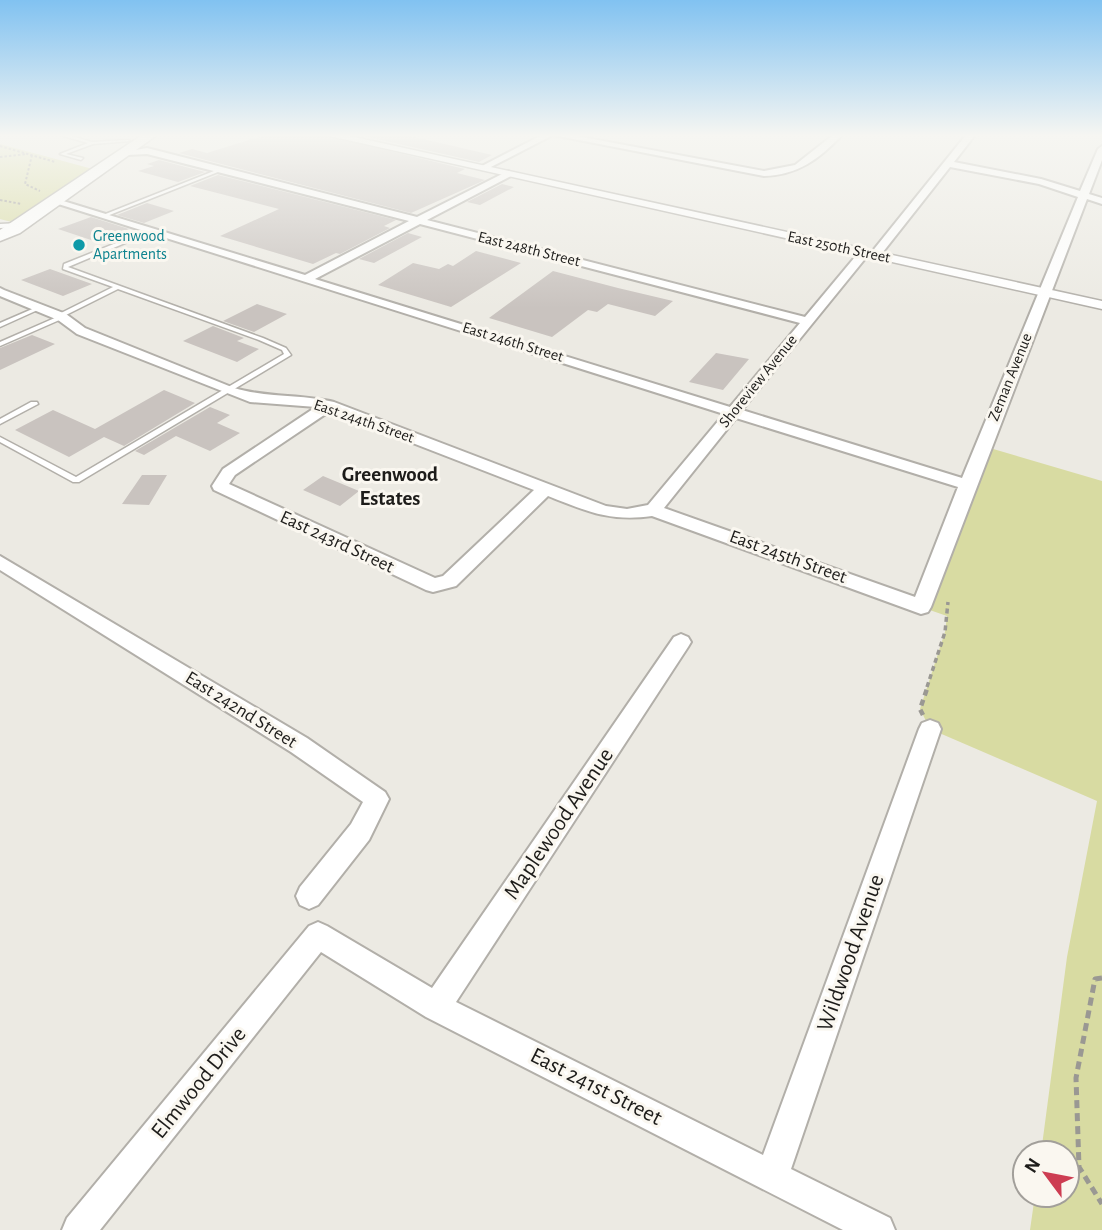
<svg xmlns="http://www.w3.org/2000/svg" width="1102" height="1230" font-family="'Alegreya Sans',sans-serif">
	<rect width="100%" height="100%" fill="#eceae3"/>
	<!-- green -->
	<path fill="#d8dba2" d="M0,144L100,171L23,225L0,219Z
		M983,446L1102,481V1230H1030L1035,1195H1067V1153H1041L1067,957L1097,801L930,729L920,709L945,632L947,616L921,607Z"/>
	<!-- building -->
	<path fill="#c9c3bf" d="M265,135H323L465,169L457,173L485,180L411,213L179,153L192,149L207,153Z
		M359,135H406L492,155L479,162Z
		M159,160L205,172L178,182L138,171L154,166L147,164Z
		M218,175L396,220L384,226L390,228L340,254L336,253L313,264L220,236L279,209L190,186Z
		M502,184L514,187L480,205L467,202Z
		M147,203L174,211L144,223L117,215Z
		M91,217L129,229L97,242L58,229Z
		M408,233L422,237L374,263L359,259Z
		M476,251L521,263L451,307L378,285L413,263L439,269L448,264L453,266Z
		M50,269L92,284L63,296L21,280Z
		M553,271L618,288L673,301L655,316L608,304L597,312L588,310L552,337L489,318Z
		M257,304L287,314L254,332L223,321Z
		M213,326L244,338L237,341L259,349L237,362L183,341Z
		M32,335L55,344L0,370V348Z
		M716,353L749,359L723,390L689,382Z
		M164,390L195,403L124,446L104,437L69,457L15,430L53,410L95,429Z
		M210,407L230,415L217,423L240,433L210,451L176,436L144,455L135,451Z
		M142,475H167L149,505L122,504Z
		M323,476L359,491L340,506L303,490Z"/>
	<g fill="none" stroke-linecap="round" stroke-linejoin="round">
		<defs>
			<path id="service" d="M60,135H68L92,142L128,140L130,141L93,144L66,154L83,158L81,160L60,154L88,143Z
				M219,169L223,170L107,216L103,215Z
				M0,224L19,223L22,225L19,227L0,228Z
				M151,229L156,230L68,267L263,338L286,348L291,355L79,482H73L0,442V437L76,477L284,354L282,350L259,340L118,289L64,316V318L0,346V342L57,317V315L113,287L63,269L64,264Z
				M37,307L42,308L0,327V323Z
				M31,402H37L38,404L0,424V419Z"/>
			<path id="minor" d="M542,135H553L485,170L478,168Z
				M553,135H571L764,171L795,165L833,135H842C819,159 798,175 764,176Z
				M966,135H975L954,162L1041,179L1080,191L1098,149L1102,146V160L1089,194L1102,198V204L1087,199L931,607L928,612L921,614L652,516C610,522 586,511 548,496L456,586L433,592L426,590L214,490L212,486L223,469L316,407L250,402L77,334L58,320L0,296V288L4,290L66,314L85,328L234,388C267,398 301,394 334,402L606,506L627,509L648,505L724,414L52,202L60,200L305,275L409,221L147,154L127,155L123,152L147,148L417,217L508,171L513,174L511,176L427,220L805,317L860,251H868V255L742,410L962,478L1078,197L1039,184L950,167L879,257H871V253ZM420,224L800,323L730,407L315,279ZM330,411L534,490L443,576L435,578L229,484L235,475ZM736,418L958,487L915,597L664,508Z
				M0,556L307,738L385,792L389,799L369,840L318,905L309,909L300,905L296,896L300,887L351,824L363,802L291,752L0,570Z
				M681,634L688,637L691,642L688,647L456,1002L763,1155L919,729L922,723L930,720L938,723L941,729L791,1169L890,1218L895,1230H843L426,1017L321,952L100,1230H62L67,1218L309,926L318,922L327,926L432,988L674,637Z"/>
			<path id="tertiary" d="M325,135H345L1102,301V309Z"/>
			<path id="primary" d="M142,135H157L20,233L0,241V230Z"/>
		</defs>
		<!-- service casing -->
		<use href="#service" stroke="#b2afa9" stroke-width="3"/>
		<!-- minor casing -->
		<use href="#minor" stroke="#b2afa9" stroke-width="4"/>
		<!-- tertiary casing -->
		<use href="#tertiary" stroke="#b2afa9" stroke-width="3"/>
		<!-- primary casing -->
		<use href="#primary" stroke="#b2afa9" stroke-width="3"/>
		<!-- path-far3 -->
		<path stroke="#9a9893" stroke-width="2" stroke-dasharray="2.5 2" stroke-linecap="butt" d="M0,146L55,162
			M32,155L25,184L40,191
			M0,157L26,154
			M0,200L22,204"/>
		<!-- path-far2 -->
		<path stroke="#9a9893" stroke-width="3.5" stroke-dasharray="5 3.5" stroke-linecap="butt" d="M927,687L945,632L948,602"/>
		<!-- path-far1 -->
		<path stroke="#9a9893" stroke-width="4.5" stroke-dasharray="6 4.5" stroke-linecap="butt" d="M923,715L920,709L928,686"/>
		<!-- path -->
		<path stroke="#9a9893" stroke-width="5" stroke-dasharray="8 5" stroke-linecap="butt" d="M1102,978L1095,979L1076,1078L1079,1167L1102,1204"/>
		<!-- service -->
		<use href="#service" fill="#fff" fill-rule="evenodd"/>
		<!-- minor -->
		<use href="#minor" fill="#fff" fill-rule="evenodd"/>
		<!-- tertiary -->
		<use href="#tertiary" fill="#fff" fill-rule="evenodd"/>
		<!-- primary -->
		<use href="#primary" fill="#fff" fill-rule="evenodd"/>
	</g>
	<!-- sky -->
	<linearGradient id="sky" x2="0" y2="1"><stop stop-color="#81c2f1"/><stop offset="0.44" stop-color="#f6f6f2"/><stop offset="1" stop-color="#f6f6f2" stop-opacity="0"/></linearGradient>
	<rect width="1102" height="308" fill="url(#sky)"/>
	<!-- markers -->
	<circle fill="#0f9aa8" stroke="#faf7f0" stroke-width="2.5" cx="79" cy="245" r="7"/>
	<g text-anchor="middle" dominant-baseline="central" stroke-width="6" stroke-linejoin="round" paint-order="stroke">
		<!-- far-culture labels -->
		<g font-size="16" fill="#0d838f" stroke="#faf7f0" text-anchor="start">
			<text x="93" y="236">Greenwood<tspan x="93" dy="18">Apartments</tspan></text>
		</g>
		<!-- far-street labels -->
		<g font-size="16" fill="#1d1c1a" stroke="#faf7f0">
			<text transform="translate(839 247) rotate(12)">East 250th Street</text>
			<text transform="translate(529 249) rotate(14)">East 248th Street</text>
			<text transform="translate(513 342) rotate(17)">East 246th Street</text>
			<text transform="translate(1010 377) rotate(-68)">Zeman Avenue</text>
			<text transform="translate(758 381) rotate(-51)">Shoreview Avenue</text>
			<text transform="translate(364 421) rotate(19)">East 244th Street</text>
		</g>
		<!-- street labels -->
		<g font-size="19" fill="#1d1c1a" stroke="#faf7f0">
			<text transform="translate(337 542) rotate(25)">East 243rd Street</text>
			<text transform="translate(788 557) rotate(20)">East 245th Street</text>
			<text transform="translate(241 710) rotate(32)">East 242nd Street</text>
		</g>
		<!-- neighbourhood labels -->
		<g font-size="21" font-weight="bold" fill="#1d1c1a" stroke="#faf7f0">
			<text x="390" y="474">Greenwood<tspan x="390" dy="24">Estates</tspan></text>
		</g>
		<!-- near-street labels -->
		<g font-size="23" fill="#1d1c1a" stroke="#faf7f0">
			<text transform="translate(559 824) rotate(-56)">Maplewood Avenue</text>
			<text transform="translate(851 953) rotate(-71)">Wildwood Avenue</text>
			<text transform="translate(199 1083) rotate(-51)">Elmwood Drive</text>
			<text transform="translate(596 1087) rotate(27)">East 241st Street</text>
		</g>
	</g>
	<!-- north arrow -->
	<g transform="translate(1046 1174) rotate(302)"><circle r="33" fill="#faf7f0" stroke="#a29f9a" stroke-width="2"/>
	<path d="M0-5L12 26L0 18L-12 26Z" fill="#cd3d52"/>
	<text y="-10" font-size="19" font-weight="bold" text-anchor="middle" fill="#1d1c1a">N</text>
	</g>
</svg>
